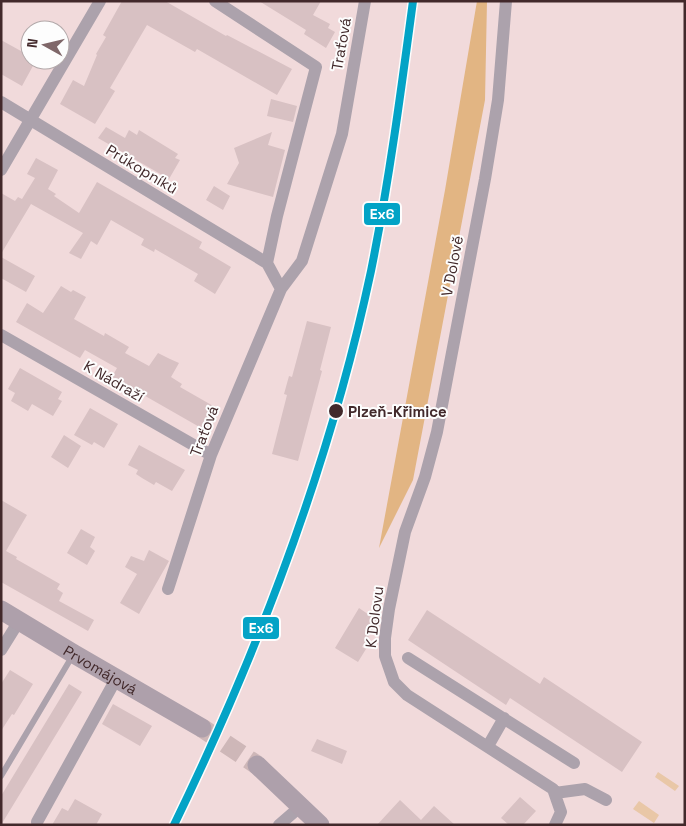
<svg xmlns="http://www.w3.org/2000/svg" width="686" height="826" font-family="'Space Grotesk',sans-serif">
	<rect width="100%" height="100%" fill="#f1dadb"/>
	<!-- green -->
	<path fill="#e9c7a7" d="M658,772L679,786L675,791L655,777Z
		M639,801L659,815L654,823L633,809Z"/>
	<!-- forest -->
	<path fill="#e2b583" d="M477,1H487L485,100L413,480L379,548L445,190Z"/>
	<!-- building -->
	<path fill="#d8c1c3" d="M122,1H165L226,36L227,35L292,69L277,95L197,49L195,52L147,25L110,88L115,91L95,124L60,104L73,80L84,86L97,55L96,54L106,37L103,35Z
		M259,1H321L313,15L330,24L328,28L335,32L326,48L304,34L306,30Z
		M1,40L30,56V62L34,64L22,86L1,74Z
		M271,99L297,106L293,122L267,116Z
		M106,127L125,138L129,130L137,135L139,130L178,154L175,158L180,160L169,179L98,138Z
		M272,132L268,145L285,150L273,197L227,184L239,163L234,148Z
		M36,158L58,170L48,189L56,194L54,196L79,213L97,182L202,242L199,248L231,267L215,294L194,281L198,274L155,249L154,252L141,245L144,239L111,220L97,245L91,241L81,259L69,253L83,233L31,204L1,254V193L15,201L18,197L24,200L22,199L35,178L27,174Z
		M214,186L230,196L223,210L206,200Z
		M1,257L35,276L26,292L1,278Z
		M61,286L71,292L73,290L86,297L74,319L104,336L105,333L129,347L125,353L149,366L158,353L170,359L179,363L171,377L182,384L180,387L215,407L203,429L112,377L117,368L85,350L80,358L16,322L27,303L43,313Z
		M307,321L331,327L320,370L322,371L298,461L272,454L287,395L284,394L289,376L292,377Z
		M20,368L62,392L58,399L62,401L53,416L32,404L28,411L11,401L15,393L8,389Z
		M90,408L118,424L104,448L94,442L92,445L74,435Z
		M64,435L81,446L68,468L51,457Z
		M139,445L185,470L172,491L156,482L154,485L142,478L136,474L138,470L128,465Z
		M1,500L27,515L6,551L17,557L16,559L60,584L57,589L63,593L59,601L94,620L88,631L1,582Z
		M81,529L95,537L90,547L95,551L87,565L67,553Z
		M149,550L169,561L139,614L120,603L137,574L125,567L131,556L144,561Z
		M359,608L378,621L362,647L366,649L358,662L335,648Z
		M427,610L540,684L544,677L642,742L622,772L510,698L506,705L408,640Z
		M10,670L33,684L14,715L12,714L1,731V684Z
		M69,684L82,692L1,825V796Z
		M113,704L152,726L140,746L102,724Z
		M317,739L347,751L342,764L311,751Z
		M520,797L536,811L523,825H509L501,818Z
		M75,799L102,814L96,825H52L62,808L68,811Z
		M400,800L421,820L434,806L455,825H377Z"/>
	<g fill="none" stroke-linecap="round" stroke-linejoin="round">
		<!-- secondary-tunnel -->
		<path stroke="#ceb7b8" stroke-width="19" stroke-dasharray="19 9" stroke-linecap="butt" d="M202,728L257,765"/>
		<!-- lane -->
		<path stroke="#aca2ac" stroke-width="6" d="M1,776L73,655"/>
		<!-- street -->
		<path stroke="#aca2ac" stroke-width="12" d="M215,1L316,67L277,216L267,263L281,289L302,261L342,134L365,1
			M506,1L498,100L485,179L450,363L437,432L425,477L405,532L389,609L385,638V656L394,682L407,695L553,789L561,812L555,825
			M1,102L267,263
			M1,170L100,1
			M1,335L211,455
			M168,589L211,455L281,289
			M1,650L19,621
			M408,658L574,763
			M488,746L504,718
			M555,793L585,789L606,800
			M37,822L116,679
			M279,825L301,806"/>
		<!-- secondary -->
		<g stroke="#aea0ab" stroke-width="19">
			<path id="s1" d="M1,610L74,654L202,728"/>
			<path d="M257,765L320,825"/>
		</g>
		<defs>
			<path id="rail-1" d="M174,825C260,648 330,464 371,271C389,182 401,91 413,1"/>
		</defs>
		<!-- rail-1 casing -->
		<use href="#rail-1" stroke="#fdfdfd" stroke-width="11"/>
		<!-- rail-1 -->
		<use href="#rail-1" stroke="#03a3c6" stroke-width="8"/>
	</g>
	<!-- markers -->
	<circle fill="#42292b" stroke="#fdfdfd" stroke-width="2" cx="336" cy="411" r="8"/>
	<g text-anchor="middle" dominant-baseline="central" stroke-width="4" stroke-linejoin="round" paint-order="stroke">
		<!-- street labels -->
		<g font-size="15" fill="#42292b" stroke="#fdfdfd">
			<text transform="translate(341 44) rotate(-80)">Traťová</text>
			<text transform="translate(142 169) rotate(31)">Průkopníků</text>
			<text transform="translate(452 266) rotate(-79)">V Dolově</text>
			<text transform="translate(114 381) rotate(30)">K Nádraží</text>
			<text transform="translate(204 431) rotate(-69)">Traťová</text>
			<text transform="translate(374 617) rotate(-83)">K Dolovu</text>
			<text stroke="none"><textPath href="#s1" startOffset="116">Prvomájová</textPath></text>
		</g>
		<!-- stop labels -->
		<g font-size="15" font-weight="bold" fill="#42292b" stroke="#fdfdfd" text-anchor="start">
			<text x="348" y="411">Plzeň-Křimice</text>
		</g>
	</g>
	<g stroke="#fdfdfd" stroke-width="2">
		<rect x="363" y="202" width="38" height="24" rx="5" fill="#03a3c6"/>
		<rect x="242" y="616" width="38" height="24" rx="5" fill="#03a3c6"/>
	</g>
	<g font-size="14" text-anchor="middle" font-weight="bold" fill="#fff">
		<text x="382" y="219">Ex6</text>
		<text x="261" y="633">Ex6</text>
	</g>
	<!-- border -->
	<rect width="686" height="826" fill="none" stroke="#42292b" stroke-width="5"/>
	<!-- north arrow -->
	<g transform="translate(45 45) rotate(278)"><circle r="24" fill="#fdfdfd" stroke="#b2a8a9"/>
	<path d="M0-4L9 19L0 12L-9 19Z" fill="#7f6769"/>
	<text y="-8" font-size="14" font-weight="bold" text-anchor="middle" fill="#42292b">N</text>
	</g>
</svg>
